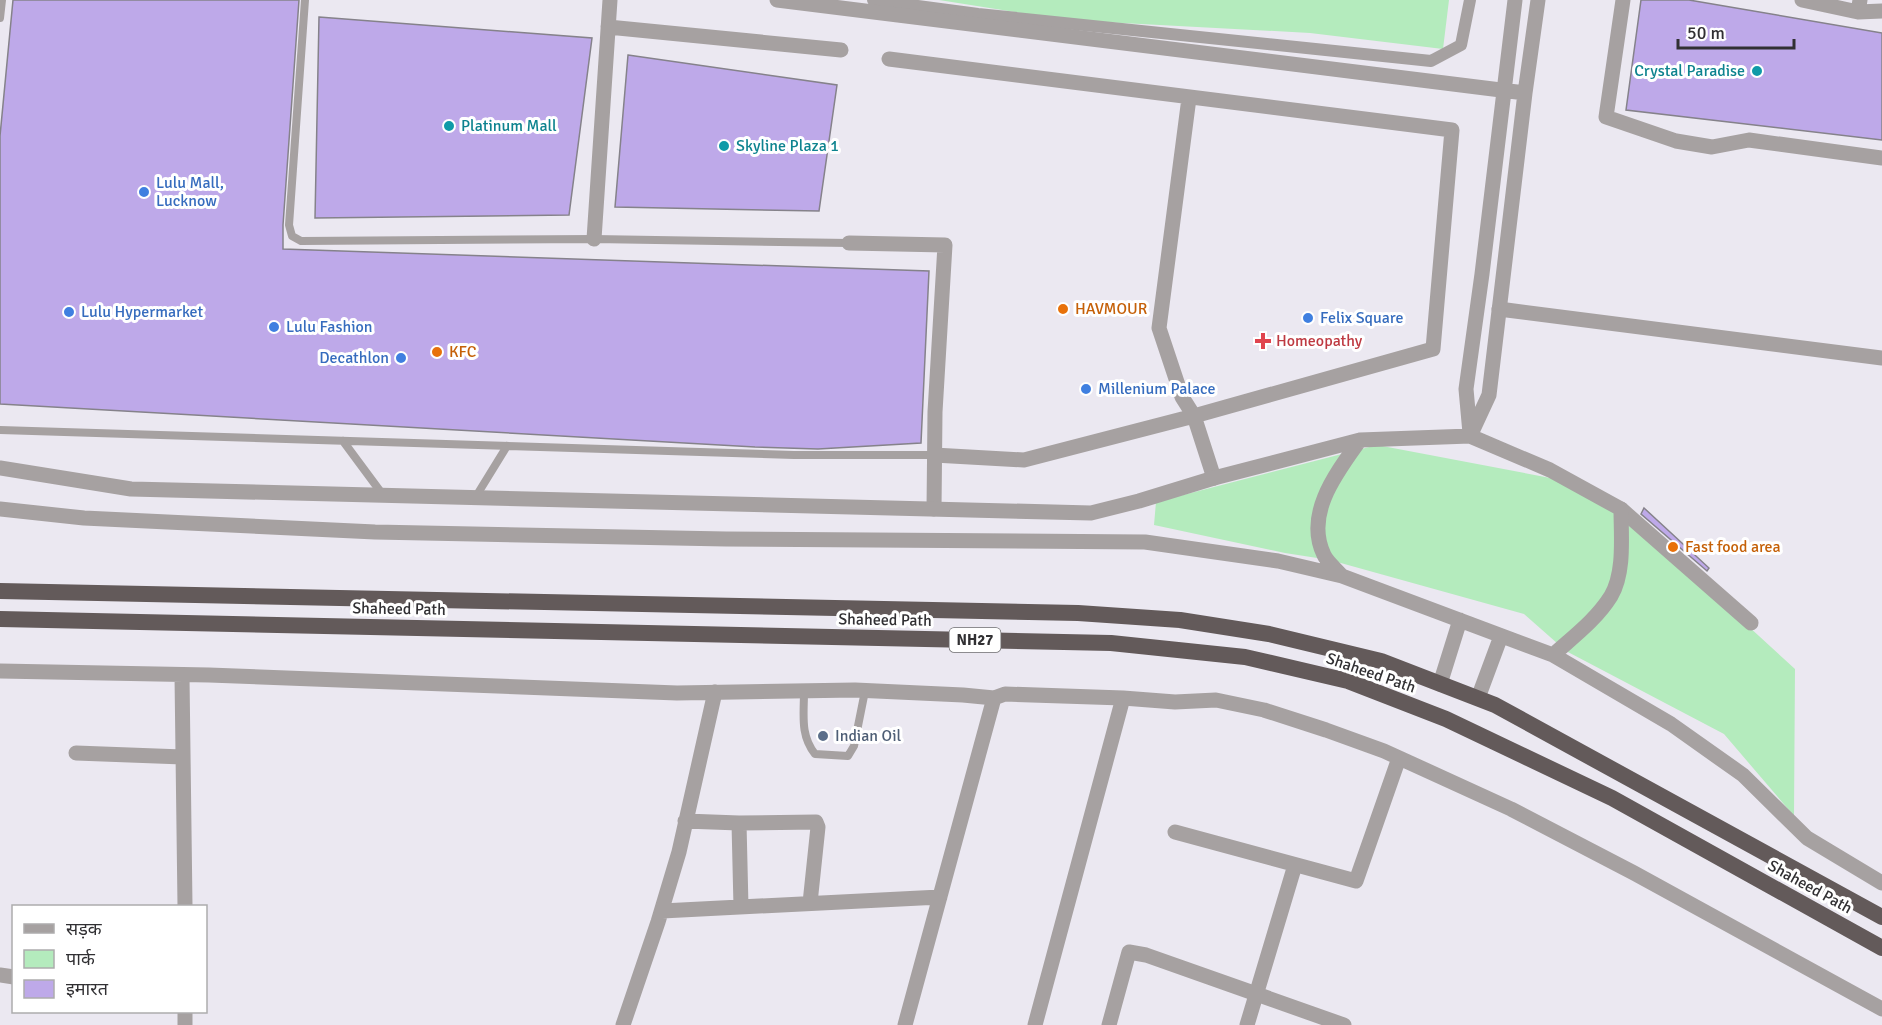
<svg xmlns="http://www.w3.org/2000/svg" width="1882" height="1025" font-family="Signika,'Noto Sans Devanagari',sans-serif">
	<rect width="100%" height="100%" fill="#ebe8f1"/>
	<!-- green -->
	<path fill="#b4ebbd" d="M939,0H1449L1443,49L1310,33L1066,20Z
		M1377,445L1582,484L1664,549L1795,669L1794,816L1724,734L1566,651L1524,614L1330,560L1285,553L1154,525L1156,502Z"/>
	<!-- building -->
	<path fill="#bea9e9" stroke="#85828a" stroke-width="1.5" d="M13,0H299L283,225V249L929,271L921,443L818,449L755,447L0,404V136Z
		M1641,0H1689L1882,33V140L1626,110Z
		M319,17L592,38L569,215L315,218Z
		M628,55L837,85L819,211L615,207Z
		M1644,508L1709,568L1707,571L1641,514Z"/>
	<g fill="none" stroke-linecap="round" stroke-linejoin="round">
		<!-- service -->
		<path stroke="#a6a1a1" stroke-width="8" d="M305,0L289,225L292,236L301,241L594,239L849,243
			M0,18L2,0
			M0,430L794,455H934
			M343,441L383,495
			M475,498L507,446
			M804,691C804,715 800,735 815,754L848,756L854,746L865,691"/>
		<!-- pedestrian -->
		<path stroke="#a6a1a1" stroke-width="12" d="M873,0L978,14L1431,61L1461,45L1470,0"/>
		<!-- minor -->
		<path stroke="#a6a1a1" stroke-width="15" d="M1623,0L1606,117L1676,141L1712,147L1749,140L1882,158
			M1802,0L1858,12L1860,0
			M1858,12L1882,11
			M608,27L841,50
			M889,59L1452,130L1433,349L1194,416L1024,460L934,455
			M1189,98L1159,328L1182,397L1194,416L1214,478
			M594,239L610,0
			M849,243L945,245L935,412L934,509
			M1499,309L1882,358
			M1621,509L1751,623
			M0,671L209,675L677,693L855,690L963,695L994,698L1005,694L1123,698L1175,702L1216,700L1264,710L1326,730L1384,751L1511,809L1634,873L1882,1009
			M182,676L185,906
			M76,753L183,757
			M685,821L739,823L741,907
			M739,823L816,822L818,827L810,903
			M1175,832L1356,881L1399,758
			M662,911L940,897
			M0,975L14,977
			M185,1025V1012
			M623,1025L658,922L679,852L715,692
			M905,1025L994,698
			M1035,1025L1123,698
			M1109,1025L1129,952L1146,955L1344,1025
			M1247,1025L1295,865"/>
		<!-- tertiary -->
		<path stroke="#a6a1a1" stroke-width="15" d="M777,0L1525,93
			M1470,433L1466,389L1482,274L1515,0
			M1470,436L1489,395L1525,93L1538,0
			M0,468L131,489L1091,513L1139,501L1214,478L1360,440L1470,436L1550,470L1621,509C1621,536 1625,572 1611,596C1596,620 1573,637 1553,655
			M0,509L84,518L375,532L726,539L1145,542L1278,561L1342,576L1553,655L1671,724L1743,775L1807,838L1882,883
			M1342,576C1337,570 1327,562 1324,555C1304,514 1337,472 1360,440
			M1440,684L1460,620
			M1478,698L1501,636"/>
		<!-- trunk -->
		<path stroke="#635a5a" stroke-width="16" d="M0,591L1078,613L1180,620L1269,634L1381,661L1495,705L1882,917
			M0,619L1111,643L1245,657L1348,681L1446,719L1612,798L1882,948"/>
	</g>
	<!-- markers -->
	<g fill="#0f9aa8" stroke="#fff" stroke-width="2">
		<circle cx="1757" cy="71" r="6"/>
		<circle cx="449" cy="126" r="6"/>
		<circle cx="724" cy="146" r="6"/>
	</g>
	<g fill="#3f7fe0" stroke="#fff" stroke-width="2">
		<circle cx="144" cy="192" r="6"/>
		<circle cx="69" cy="312" r="6"/>
		<circle cx="1308" cy="318" r="6"/>
		<circle cx="274" cy="327" r="6"/>
		<circle cx="401" cy="358" r="6"/>
		<circle cx="1086" cy="389" r="6"/>
	</g>
	<g fill="#e8710a" stroke="#fff" stroke-width="2">
		<circle cx="1063" cy="309" r="6"/>
		<circle cx="437" cy="352" r="6"/>
		<circle cx="1673" cy="547" r="6"/>
	</g>
	<path fill="#e0444e" stroke="#fff" stroke-width="2" d="M1260 332h6v6h6v6h-6v6h-6v-6h-6v-6h6z"/>
	<circle fill="#5c6f8a" stroke="#fff" stroke-width="2" cx="823" cy="736" r="6"/>
	<g text-anchor="middle" dominant-baseline="central" stroke-width="6" stroke-linejoin="round" paint-order="stroke">
		<!-- shield labels -->
		<rect fill="#fff" stroke="#6f6e70" stroke-width="1.5" x="949.5" y="628" width="51" height="24" rx="4.5"/>
		<g font-size="15" font-weight="bold" fill="#313033">
			<text x="975" y="640">NH27</text>
		</g>
		<!-- culture labels -->
		<g font-size="16" fill="#0d838f" stroke="#fff" text-anchor="start">
			<text x="1745" y="71" text-anchor="end">Crystal Paradise</text>
			<text x="461" y="126">Platinum Mall</text>
			<text x="736" y="146">Skyline Plaza 1</text>
		</g>
		<!-- shop labels -->
		<g font-size="16" fill="#366cbe" stroke="#fff" text-anchor="start">
			<text x="156" y="183">Lulu Mall,<tspan x="156" dy="18">Lucknow</tspan></text>
			<text x="81" y="312">Lulu Hypermarket</text>
			<text x="1320" y="318">Felix Square</text>
			<text x="286" y="327">Lulu Fashion</text>
			<text x="389" y="358" text-anchor="end">Decathlon</text>
			<text x="1098" y="389">Millenium Palace</text>
		</g>
		<!-- food labels -->
		<g font-size="16" fill="#c56008" stroke="#fff" text-anchor="start">
			<text x="1075" y="309">HAVMOUR</text>
			<text x="449" y="352">KFC</text>
			<text x="1685" y="547">Fast food area</text>
		</g>
		<!-- health labels -->
		<g font-size="16" fill="#be3a42" stroke="#fff" text-anchor="start">
			<text x="1276" y="341">Homeopathy</text>
		</g>
		<!-- street labels -->
		<g font-size="16" fill="#313033" stroke="#fff">
			<text transform="translate(399 609) rotate(1)">Shaheed Path</text>
			<text transform="translate(885 620) rotate(1)">Shaheed Path</text>
			<text transform="translate(1371 673) rotate(19)">Shaheed Path</text>
			<text transform="translate(1810 887) rotate(29)">Shaheed Path</text>
		</g>
		<!-- service labels -->
		<g font-size="16" fill="#4e5e75" stroke="#fff" text-anchor="start">
			<text x="835" y="736">Indian Oil</text>
		</g>
	</g>
	<!-- legend -->
	<rect x="12" y="905" width="195" height="108" fill="#ffffff" stroke="#adacad" stroke-width="1.5"/>
	<rect x="24" y="924" width="30" height="9" fill="#a6a1a1" stroke="#adacad" stroke-width="1.5"/>
	<text x="66" y="935" font-size="18" fill="#313033">सड़क</text>
	<rect x="24" y="950" width="30" height="18" fill="#b4ebbd" stroke="#adacad" stroke-width="1.5"/>
	<text x="66" y="965" font-size="18" fill="#313033">पार्क</text>
	<rect x="24" y="980" width="30" height="18" fill="#bea9e9" stroke="#adacad" stroke-width="1.5"/>
	<text x="66" y="995" font-size="18" fill="#313033">इमारत</text>
	<!-- scale -->
	<path d="M1678 39v9h116v-9" fill="none" stroke="#313033" stroke-width="3"/>
	<text x="1687" y="39" font-size="18" fill="#313033" stroke="#ffffff" stroke-width="4.5" paint-order="stroke">50 m</text>
</svg>
